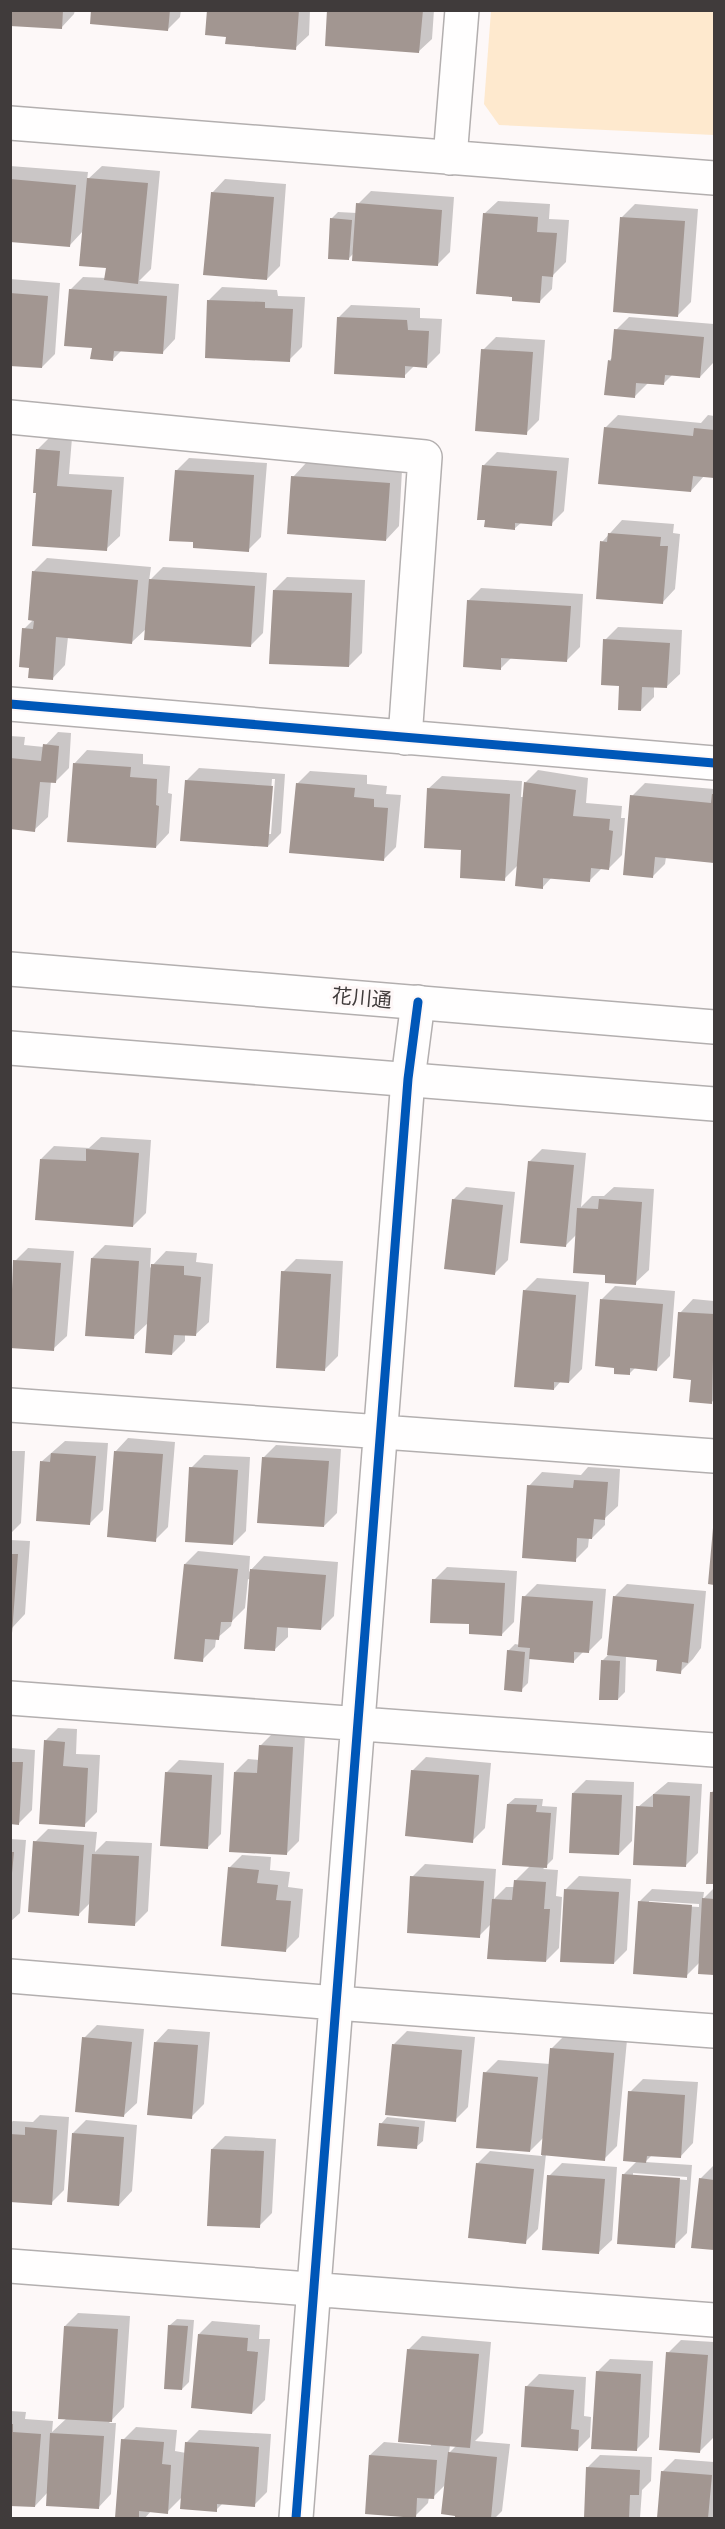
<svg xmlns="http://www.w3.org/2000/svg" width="725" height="2529" font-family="'Fira Sans','Noto Sans JP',sans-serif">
	<rect width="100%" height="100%" fill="#fdf8f8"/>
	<!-- green -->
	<path fill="#fee9ce" d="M491,11H714V135L499,125L484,104Z"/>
	<!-- shadow -->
	<path fill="#0003" fill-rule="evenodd" d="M10,10H75L74,14L61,28Z
		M93,10H181L180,17L167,30Z
		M209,10H310L309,35L295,48L227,35Z
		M329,10H434L432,39L418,52Z
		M10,166L88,172L87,180L102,166L160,171L151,269L139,281L179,284L175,339L162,353L122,350L113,359L93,347L70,290L83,277L106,278L108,267L83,231L70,245L10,240Z
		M225,179L286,184L280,266L267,279L212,193Z
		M371,191L454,197L450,252L437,265L354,253L348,259L331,219L338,212L357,213L358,204Z
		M498,201L550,204L549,219L569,220L566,262L553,275L552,289L539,302L484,214Z
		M635,204L698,209L691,302L678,315L622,217Z
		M10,279L60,283L55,354L42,367L10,364Z
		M222,287L277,290L278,296L305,297L302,347L289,360L209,300Z
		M351,305L420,308V318L442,319L440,353L427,366L415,365L404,376L338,318Z
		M629,317L714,324L713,363L700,377L673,374L663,384L648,383L635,396L609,361L613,357L616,330Z
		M496,337L545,340L539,420L526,433L483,350Z
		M618,415L701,423L708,415L714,416V477L704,476L691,491L605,428Z
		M50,437L72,438L69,474L124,477L120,536L106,549L38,492L37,450Z
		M497,452L569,458L564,511L551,524L522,522L514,529L484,465Z
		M189,458L267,463L261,537L248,550L176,471Z
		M306,463L402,470L399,526L386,540L293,477Z
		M622,520L674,524L673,533L680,534L675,589L662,603L602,542Z
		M47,558L151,567L149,581L163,567L267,573L263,633L250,646L147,628L132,642L68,637L65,665L52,679L31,667L24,629L34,619V571Z
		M287,577L365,580L362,653L349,666L274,590Z
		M481,588L583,594L580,647L567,660L512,657L501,668L468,601Z
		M618,627L682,630L680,674L666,687L654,686V697L641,710L621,685L605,640Z
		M58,732L71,733L69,768L56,781H51L48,817L34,830L10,828V736L25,737L24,745L44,747Z
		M87,750L143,754V764L170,766L168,793L172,794L169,833L156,847L74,764Z
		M199,768L285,774L281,833L268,846L186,781ZM272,779H275L271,834H268Z
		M538,770L588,778L586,803L622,806L621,818H625L622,855L609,868H602L589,881L552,877L542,888L518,865L504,879L463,849L428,789L442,776L522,781L521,797H524L525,783Z
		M310,771L367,775V784L387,786L386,794L401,795L396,847L383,860L297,784Z
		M645,783L714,789V861L666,857L665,864L652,877L632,796Z
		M101,1137L151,1140L146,1213L133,1226L41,1159L54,1146L89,1148Z
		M542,1149L586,1153L581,1207L592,1196H604L614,1187L654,1189L649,1270L635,1283L577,1234L565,1246L529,1162Z
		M466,1187L515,1192L508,1260L495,1273L453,1200Z
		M105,1245L151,1248L150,1268L166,1251L197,1253L196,1262L213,1264L209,1322L195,1335L185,1334V1341L172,1354L149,1322L133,1337L92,1258Z
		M28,1248L74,1251L67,1336L53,1349L10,1346L15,1261Z
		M296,1259L343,1261L338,1356L324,1370L283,1272Z
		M537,1278L589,1282L582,1369L569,1382L561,1381L554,1389L524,1291Z
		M615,1286L675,1291L670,1356L657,1369L636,1367L629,1374L602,1299Z
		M693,1299L714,1301V1399L712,1402L692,1378L680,1313Z
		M128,1438L175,1442L168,1527L155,1540L115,1452Z
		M65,1441L108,1443L103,1510L90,1523L41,1462Z
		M276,1445L341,1449L337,1513L324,1526L263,1458Z
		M10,1451H25L21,1523L10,1534Z
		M204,1455L250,1457L246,1531L233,1544L191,1468Z
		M588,1467L620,1469L618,1506L605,1518V1525L592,1538H589L588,1547L575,1560L529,1486L542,1472L581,1475Z
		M714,1527V1584L709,1583Z
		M10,1540L30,1541L25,1614L12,1628Z
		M198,1551L250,1556L249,1572L264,1556L338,1562L334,1616L321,1629L288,1627V1637L274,1650L251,1580L248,1579L245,1608L232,1621L231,1626L216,1639L215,1647L202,1660L185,1564Z
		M447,1567L517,1571L514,1622L501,1635L471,1623L434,1580Z
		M537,1584L606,1589L602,1638L589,1651H584L574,1661L530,1657L528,1683L521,1690L508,1651L515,1644L520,1645L524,1597Z
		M627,1584L706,1591L701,1648L693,1659L680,1672L659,1658L626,1655L625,1692L618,1699L603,1660L608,1655L614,1597Z
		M10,1725L11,1748L35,1750L32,1810L19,1823L10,1822Z
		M58,1728L77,1729L76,1754L100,1755L97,1812L84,1825L45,1741Z
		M273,1733L305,1735L299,1841L286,1854L235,1772L248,1759L259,1760L260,1746Z
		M426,1757L491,1763L485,1828L472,1841L412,1771Z
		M179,1760L224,1763L221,1834L208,1847L166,1773Z
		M586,1780L634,1782L632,1841L619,1854L573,1793Z
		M668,1782L702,1784L698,1853L685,1866L638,1807Z
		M714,1790V1883L708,1882L711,1793Z
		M515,1798L543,1799L542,1806L557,1807L553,1859L543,1869L558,1870L556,1896L562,1897L559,1948L546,1961L491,1924L479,1936L412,1877L425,1864L496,1869L494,1899L506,1887H515V1881L531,1865L508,1804Z
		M48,1829L97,1832L95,1852L106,1841L152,1843L148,1911L135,1924L91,1902L79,1914L35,1842Z
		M10,1839L26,1840L20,1913L10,1922Z
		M242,1855L271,1857L270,1870L290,1872L288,1887L303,1889L299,1937L286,1950L229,1868Z
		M579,1876L631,1879L627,1950L614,1963L566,1889Z
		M714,1888V1974L700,1973V1962L686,1976L639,1902L652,1889L704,1892L703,1899ZM649,1901L699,1904V1907L649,1904Z
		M97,2025L144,2029L137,2103L123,2116L84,2038Z
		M168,2029L210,2032L204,2104L191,2117L155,2043Z
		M407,2031L475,2037L468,2107L455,2120L394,2044Z
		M564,2036L627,2040L617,2146L604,2159L546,2154L538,2229L525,2242L477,2164L490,2151L542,2156L544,2137L530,2151L485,2073L498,2060L550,2064L551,2049Z
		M643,2079L698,2082L693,2143L680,2157L652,2155L645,2162L692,2165L687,2233L674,2246L623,2175L637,2161L630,2092ZM633,2173L687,2177V2180L633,2176Z
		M40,2115L69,2117L64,2190L51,2203L10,2200V2123L13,2121L33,2122Z
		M387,2117L425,2121L423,2141L416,2147L381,2124Z
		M86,2120L137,2125L132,2191L119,2205L73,2133Z
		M225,2136L276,2139L272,2213L259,2226L212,2149Z
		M562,2163L617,2167L612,2240L598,2253L549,2176Z
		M713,2166L714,2249L693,2246L700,2179Z
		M78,2313L130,2316L124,2407L109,2423H116L111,2494L98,2508L48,2492L35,2506L10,2504V2411L26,2412L25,2419L53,2421L52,2432L67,2418L65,2326Z
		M177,2319L194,2320L189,2382L182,2389L170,2325Z
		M212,2321L260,2325L259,2339H270L265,2400L252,2413L199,2334Z
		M422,2336L491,2342L483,2433L475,2441L510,2444L502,2511L495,2518H456L457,2514L445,2485L433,2497H429L428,2503L415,2516L370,2455L384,2442L431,2446L409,2349ZM450,2445H457L449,2453Z
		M681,2340L714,2342L713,2438L699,2452L668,2353Z
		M610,2359L653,2361L649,2437L636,2450L597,2372Z
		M539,2374L586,2377L584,2416L591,2417L590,2437L577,2450L526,2387Z
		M136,2427L177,2430L175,2451L186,2453V2443L199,2430L271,2434L267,2492L254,2505L223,2503L216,2510L182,2497L167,2512L151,2511L145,2518H117L123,2440Z
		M600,2455L652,2457L651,2481L642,2490L640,2518H585L587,2468Z
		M675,2459L714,2462V2518H659L662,2472Z"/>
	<!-- building -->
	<path fill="#a29691" d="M10,10H63L62,29L10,26Z
		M91,10H170L168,31L90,24Z
		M207,10H299L296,50L225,44L226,37L205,35Z
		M327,10H423L419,53L325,46Z
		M87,178L148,183L138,284L104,280L106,268L79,266Z
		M10,179L76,185L70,247L10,242Z
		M211,192L274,197L267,280L203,275Z
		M356,203L442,210L438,266L352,261Z
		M483,213L538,217L537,232L557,233L553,277L542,276L540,303L512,301V297L476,294Z
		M620,217L685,221L678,317L613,312Z
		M330,218L352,220L349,260L328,259Z
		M69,289L167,296L163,354L114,351L113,361L90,359L92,348L64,346Z
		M10,293L48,296L42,368L10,366Z
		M207,300L265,302V308L293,309L290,362L205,358Z
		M337,317L407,320L408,330L429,331L427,368L405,366V378L334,374Z
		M614,329L704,337L700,378L665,375L664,385L636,383L635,398L604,395L608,360L611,361Z
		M481,349L533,352L527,435L475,431Z
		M604,427L693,436L694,428L714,430V478L693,476L691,492L598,484Z
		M36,449L60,451L57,486L112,490L107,551L32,546L36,493H33Z
		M482,465L557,471L552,526L515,523V530L484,527L485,520H477Z
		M175,470L254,475L249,552L193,548V542L169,541Z
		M291,476L390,483L386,541L287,534Z
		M608,533L661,537L660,546H668L663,604L596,599L600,541L607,542Z
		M32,571L138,580L132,644L56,637L53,680L28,678L29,668L19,667L22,628L33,629L34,621L28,620Z
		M149,579L255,586L251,647L144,640Z
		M273,590L352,593L349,667L269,664Z
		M467,600L571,606L567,662L501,658V670L463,667Z
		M603,639L670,643L667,688L642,687L641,711L618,710L619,686L601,685Z
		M43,744L59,746L56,783L40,782L35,832L10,829V758L41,761Z
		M73,763L131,767L130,777L157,779L156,805L159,806L156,848L67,842Z
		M185,780L273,786L268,847L180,841Z
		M524,782L576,790L573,816L610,819L609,830L613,831L609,870L591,868L590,882L543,878V889L515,886Z
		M296,783L355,788L354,797L374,799V807L388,808L384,861L289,853Z
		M427,788L510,794L505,881L460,878L461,850L424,848Z
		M712,794H714V863L655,857L653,878L623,875L630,795L711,803Z
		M86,1149L139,1153L133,1227L35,1220L40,1159L86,1161Z
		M528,1161L574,1165L566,1247L520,1243Z
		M452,1199L503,1205L495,1275L444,1269Z
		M599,1199L642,1202L636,1285L605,1283V1275L573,1273L577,1208L598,1209Z
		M91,1258L139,1261L134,1339L85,1336Z
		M13,1260L61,1263L54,1351L10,1348Z
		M151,1264L184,1266V1275L201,1277L196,1336L174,1335L172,1355L145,1353Z
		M281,1271L331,1274L325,1371L276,1368Z
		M523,1290L576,1295L569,1383L554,1382V1390L514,1387Z
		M600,1299L663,1304L657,1371L630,1368V1375L614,1374V1368L595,1366Z
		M678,1312L714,1314L712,1404L689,1402L691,1380L673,1378Z
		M114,1451L163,1454L156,1542L107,1537Z
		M51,1453L96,1456L90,1525L36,1521L40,1461L50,1462Z
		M262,1457L329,1461L324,1527L257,1523Z
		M189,1467L238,1470L233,1545L185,1542Z
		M574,1480L608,1482L605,1520L594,1519L592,1539L577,1538L576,1562L522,1558L527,1485L573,1488Z
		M713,1528H714V1585L708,1584Z
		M10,1554H18L12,1633H10Z
		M184,1564L238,1569L232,1622H221L219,1640L205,1639L203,1662L174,1659Z
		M250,1569L326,1575L321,1630L277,1627L275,1651L244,1649Z
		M432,1579L505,1583L502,1636L469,1634V1624L430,1623Z
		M522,1596L593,1601L589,1653L574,1652V1663L529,1659L530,1648L518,1647Z
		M613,1596L694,1604L688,1663L682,1662L681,1674L656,1671L657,1660L607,1655Z
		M507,1650L525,1652L522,1692L504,1690Z
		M601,1660L620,1661L618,1700H599Z
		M44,1740L65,1742L63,1766L88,1768L85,1827L39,1824Z
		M259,1745L293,1747L287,1855L229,1852L234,1772L257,1773Z
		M10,1762H23L19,1825L10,1824Z
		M411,1770L479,1775L473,1843L405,1836Z
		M165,1772L212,1775L208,1849L160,1846Z
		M710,1792H714V1884H706Z
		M572,1793L622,1795L619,1855L569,1853Z
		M653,1794L690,1796L686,1867L633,1865L636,1806L653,1807Z
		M507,1804L537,1805L536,1812L551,1813L547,1868L502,1865Z
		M33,1841L84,1845L79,1916L28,1912Z
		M10,1852H14L12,1873H10Z
		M92,1854L139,1856L135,1926L88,1923Z
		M228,1867L259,1870L257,1883L278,1885L276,1900L291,1901L286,1952L221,1946Z
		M410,1876L484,1881L480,1938L407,1933Z
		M514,1880L546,1882L544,1909H550L546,1962L487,1959L492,1899L512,1900Z
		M564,1889L619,1892L614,1964L560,1962Z
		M702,1898L714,1899V1975L698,1974Z
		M638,1901L692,1905L687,1978L633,1974Z
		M82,2037L132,2042L124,2117L75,2112Z
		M154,2042L198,2045L192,2119L147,2115Z
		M392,2044L462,2050L456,2122L385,2115Z
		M550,2048L614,2053L605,2161L541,2155Z
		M483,2072L538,2077L530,2152L476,2148Z
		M628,2091L685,2095L681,2158L647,2156L646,2163L623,2161Z
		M379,2123L419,2127L417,2149L377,2146Z
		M25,2127L57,2130L52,2205L10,2202V2134L25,2135Z
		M72,2133L124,2137L119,2206L67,2202Z
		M211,2149L264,2151L260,2228L207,2226Z
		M476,2163L534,2169L526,2244L468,2238Z
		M622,2174L680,2178L675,2248L617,2244Z
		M547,2175L605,2179L599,2254L542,2250Z
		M699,2178L714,2180V2250L691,2248Z
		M168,2325L188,2326L182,2390L164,2389Z
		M64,2326L118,2329L112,2422L58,2419Z
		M198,2334L248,2338L247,2351L258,2352L252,2414L191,2408Z
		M407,2349L479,2354L470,2448L398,2442Z
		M666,2352L708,2355L700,2453L659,2450Z
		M596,2371L641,2374L637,2451L591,2449Z
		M525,2386L574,2390L571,2429L579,2430L578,2451L521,2447Z
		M10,2424H13V2432L41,2434L35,2507L10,2506Z
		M50,2433L104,2436L99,2509L46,2506Z
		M121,2439L164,2442L162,2464L171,2465L168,2514L139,2511V2518H115Z
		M185,2442L259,2447L255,2507L217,2504V2512L180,2509Z
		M448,2452L497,2457L491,2518H455V2516L441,2514Z
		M369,2455L437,2460L434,2499L417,2498L416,2518L365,2514Z
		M586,2467L640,2470L639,2495H630L629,2518H584Z
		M661,2471L712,2475L708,2518H657Z"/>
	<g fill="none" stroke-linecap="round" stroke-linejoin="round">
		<defs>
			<path id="street" d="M10,123L714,178
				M450,158L462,10
				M10,417L425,457L405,738
				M10,704L714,763
				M10,1405L714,1456
				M10,1698L714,1750
				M10,1976L336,2003L714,2031
				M10,2266L714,2320
				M296,2518L408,1079L418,1002"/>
			<path id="secondary" d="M10,969L714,1027
				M10,1048L714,1104"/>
		</defs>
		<!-- street casing -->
		<use href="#street" stroke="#b3afaf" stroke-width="36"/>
		<!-- secondary casing -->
		<use href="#secondary" stroke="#b3afaf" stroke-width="36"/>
		<!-- street -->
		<use href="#street" stroke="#fffefe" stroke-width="33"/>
		<!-- secondary -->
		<use href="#secondary" stroke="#fffefe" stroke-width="33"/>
		<defs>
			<path id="cycleway" d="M10,704L714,763
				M296,2518L408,1079L418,1002"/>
		</defs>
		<!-- cycleway casing -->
		<use href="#cycleway" stroke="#fef7f7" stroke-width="13"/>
		<!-- cycleway -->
		<use href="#cycleway" stroke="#0057b8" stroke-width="9"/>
	</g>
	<g text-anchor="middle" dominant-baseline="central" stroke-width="6" stroke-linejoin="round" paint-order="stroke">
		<!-- street labels -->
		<g font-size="20" fill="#403b3b" stroke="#fef7f7">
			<text transform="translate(362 998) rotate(5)">花川通</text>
		</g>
	</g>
	<!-- border -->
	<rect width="725" height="2529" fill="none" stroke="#403b3b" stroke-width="24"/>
</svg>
